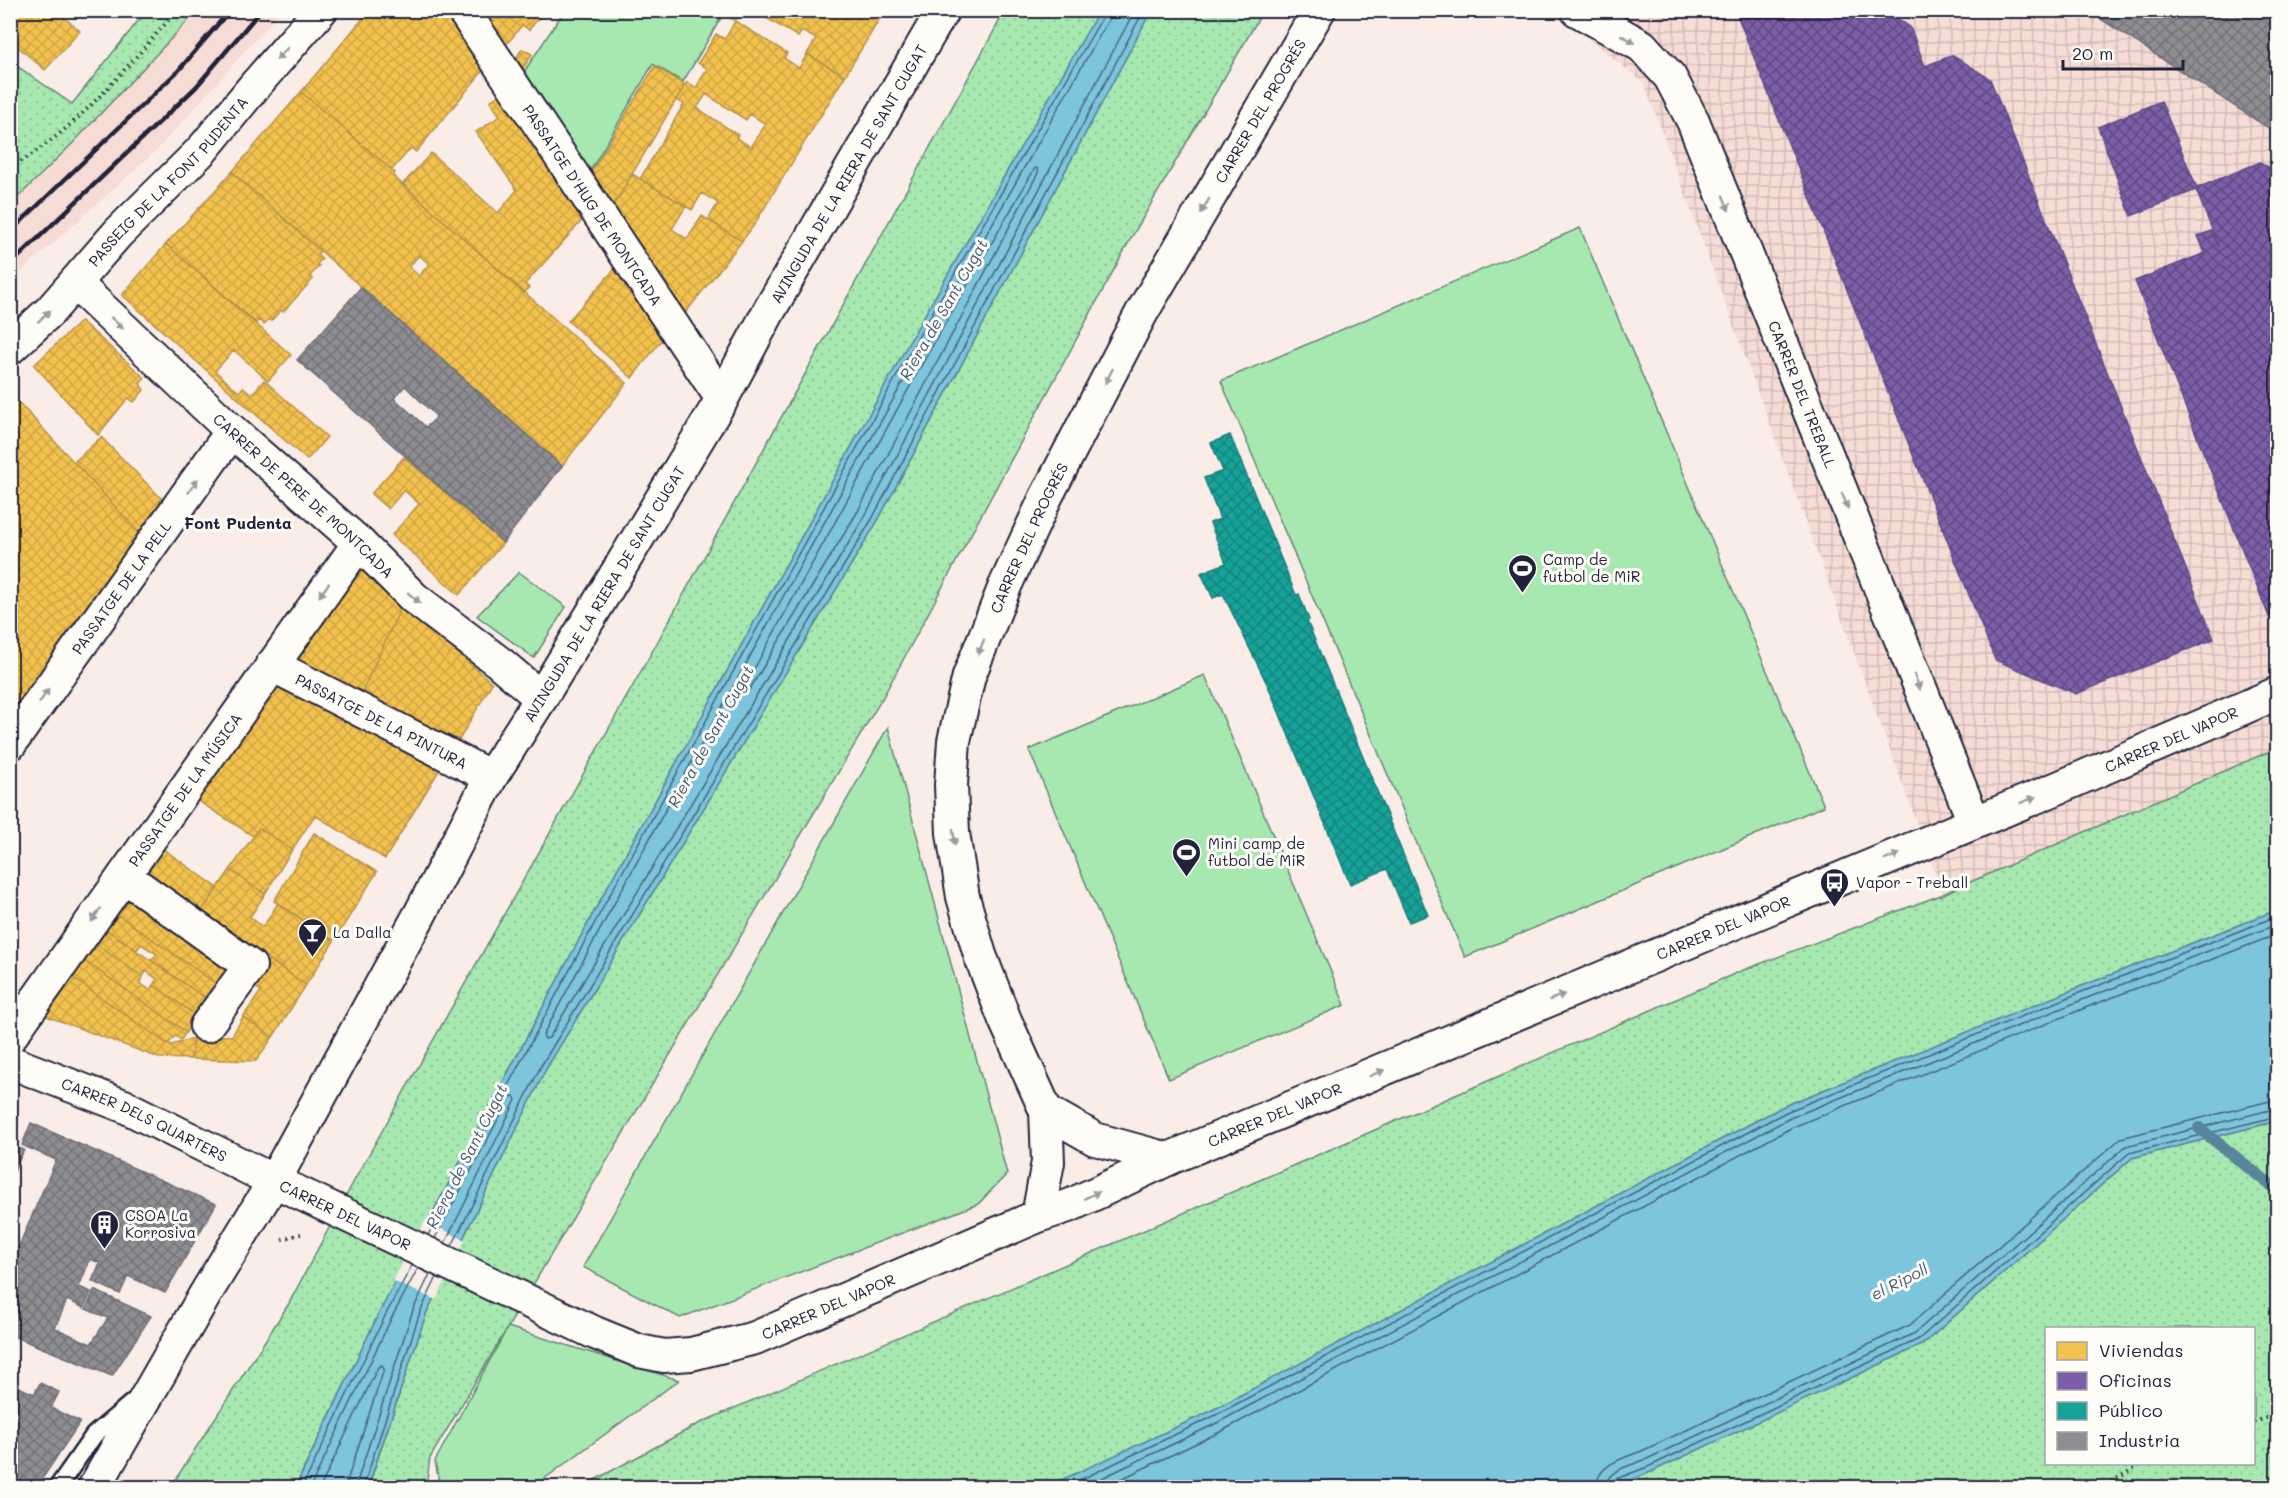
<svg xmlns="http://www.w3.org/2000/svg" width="2288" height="1498" font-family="Mali,sans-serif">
	<defs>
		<pattern id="industrial-grid" width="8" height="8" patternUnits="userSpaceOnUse" patternTransform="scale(1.5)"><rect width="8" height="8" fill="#f6dcd5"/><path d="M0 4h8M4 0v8" fill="none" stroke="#d3bcb8"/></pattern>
		<pattern id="grass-dots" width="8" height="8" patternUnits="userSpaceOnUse" patternTransform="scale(1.5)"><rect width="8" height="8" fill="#a7e8b0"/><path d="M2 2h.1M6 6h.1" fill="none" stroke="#8fc798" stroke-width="1.8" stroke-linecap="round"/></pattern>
		<pattern id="homes-cross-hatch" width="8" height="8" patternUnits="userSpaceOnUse" patternTransform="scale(1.5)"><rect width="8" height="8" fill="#f2c14e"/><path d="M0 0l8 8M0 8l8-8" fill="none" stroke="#cfa645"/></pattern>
		<pattern id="offices-cross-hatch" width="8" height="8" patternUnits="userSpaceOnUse" patternTransform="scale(1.5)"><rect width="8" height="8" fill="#7b5ea7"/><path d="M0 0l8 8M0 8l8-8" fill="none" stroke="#5f4982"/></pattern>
		<pattern id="public-cross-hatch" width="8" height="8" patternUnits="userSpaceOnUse" patternTransform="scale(1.5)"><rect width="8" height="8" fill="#17a398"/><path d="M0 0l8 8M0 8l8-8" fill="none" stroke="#14847d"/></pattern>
		<pattern id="industry-cross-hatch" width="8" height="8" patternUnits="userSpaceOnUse" patternTransform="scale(1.5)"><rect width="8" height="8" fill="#8d8d92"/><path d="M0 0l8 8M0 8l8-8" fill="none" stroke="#737378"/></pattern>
	</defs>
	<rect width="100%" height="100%" fill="#faede8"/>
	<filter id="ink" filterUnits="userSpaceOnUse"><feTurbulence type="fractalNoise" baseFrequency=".0167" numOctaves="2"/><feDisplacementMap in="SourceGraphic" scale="12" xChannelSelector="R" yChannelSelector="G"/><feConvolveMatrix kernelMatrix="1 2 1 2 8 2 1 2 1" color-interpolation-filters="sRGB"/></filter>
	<g filter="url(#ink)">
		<!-- built -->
		<path fill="#f6dcd5" d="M197,11H281L158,149L11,281V204L73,143Z"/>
		<!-- industrial -->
		<path fill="url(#industrial-grid)" d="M1554,11H2277V748L1943,894L1644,83Z"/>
		<!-- grass -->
		<path fill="url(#grass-dots)" stroke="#648576" stroke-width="1.5" fill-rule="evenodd" d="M146,11H197L73,143L11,204V62L72,104Z
			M1005,11H1099L911,339L602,897L379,1313L295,1487L170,1488L288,1305L355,1179L653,650Z
			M1151,11H1263L1130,240L883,697L430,1458L426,1487L368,1488L426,1314L546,1069L877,522Z
			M2277,748V910L2082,986L1784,1106L1209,1412L1059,1483L1046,1488H580L698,1424L1741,971L1943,894Z
			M2277,1121V1487L1612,1488L1653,1471L1923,1344L2132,1158ZM2046,1328H2254V1464H2046Z"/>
		<!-- park -->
		<path fill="#a7e8b0" stroke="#648576" stroke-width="1.5" d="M564,11H725L683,82L653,64L586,178L518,81Z
			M1580,228L1824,806L1465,957L1221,381Z
			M519,572L566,607L534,658L477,616Z
			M1205,675L1345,1005L1169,1079L1029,750Z
			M888,727L1007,1174L978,1204L680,1318L583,1267Z
			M508,1327L679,1380L533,1487H440L435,1461Z"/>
		<!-- water -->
		<path fill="#7cc5dc" stroke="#58849c" stroke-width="1.5" d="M1099,11H1151L877,522L546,1069L426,1314L368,1487L295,1488L379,1313L602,897L911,339Z
			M2277,910V1121L2132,1158L1923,1344L1653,1471L1612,1488L1046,1487L1209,1412L1784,1106L2082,986Z"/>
		<!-- pier -->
		<path fill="#faede8" d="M425,1221L465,1240L436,1300L393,1281Z"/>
		<!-- homes -->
		<path fill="url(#homes-cross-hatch)" stroke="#b49148" stroke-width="1.5" fill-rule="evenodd" d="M10,10H59L58,12L80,31L45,70L10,40Z
			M370,10H447L487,66L416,152L411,148L392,170L301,92Z
			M469,10H545L529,30L522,25L499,54Z
			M729,10H736L741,14L735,21L726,15Z
			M753,10H885L845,76L807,54L816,39L802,31L798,37Z
			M735,21L787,53L784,58L799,68L807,54L845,76L754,225L742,241L708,220L718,203L702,193L692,210L640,179L684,104L676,100L685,85L687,82L696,88L707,68L698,63L716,34L725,39ZM706,94L746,120L750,114L766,124L751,147L736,138L738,135L697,108Z
			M522,49L532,54L517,79L510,68Z
			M655,66L685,85L609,213L587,179Z
			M505,91L588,214L525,284L529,288L524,293L403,184L431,153L498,213L517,190L476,132L500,116L490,101Z
			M301,92L395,173L393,176L627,383L562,466L232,172ZM419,255L429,264L419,276L409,267Z
			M232,172L320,251L317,254L322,259L317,264L319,266L310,276L313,279L283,312L281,310L271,321L269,319L264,325L259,320L256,323L166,244Z
			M632,174L686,206L672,229L687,239L702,216L742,241L679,321L658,288L664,276L649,267L609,213Z
			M166,244L291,355L268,381L234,350L215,371L239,392L243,387L252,394L264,380L327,437L307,460L122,295Z
			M621,262L663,338L632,378L568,321Z
			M81,321L145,378L140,384L144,390L134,402L128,398L98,435L34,365Z
			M10,393L143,537L10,723Z
			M101,437L167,504L143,537L74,462Z
			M404,457L503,543L459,595L392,535L419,504L404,490L388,509L371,494Z
			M353,563L402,605L361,694L289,660Z
			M402,605L492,683L459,740L361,694Z
			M272,684L443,764L385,859L315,815L292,850L259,828L253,836L195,799Z
			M259,828L292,850L265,894L230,870Z
			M314,833L377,872L334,941L274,901Z
			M162,848L218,888L201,912L145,872Z
			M230,870L265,894L250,917L263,927L278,903L334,941L306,985L201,912Z
			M131,897L222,962L219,966L227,972L218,985L118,915Z
			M118,915L218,985L208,1000L151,960L157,954L141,944L137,950L107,930Z
			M107,930L208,1000L197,1016L153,985L157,979L146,971L143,977L97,945Z
			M97,945L143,977L139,983L150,990L153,985L197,1016L186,1032L85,961Z
			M269,960L306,985L273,1037L243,1017L261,991L252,985Z
			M85,961L186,1032L181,1040L175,1036L169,1043H166L73,978Z
			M73,978L166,1043L172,1045L193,1038L191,1059L159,1058L46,1016Z
			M243,1017L273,1037L256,1061L191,1059L193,1038L204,1035L232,1036Z"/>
		<!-- offices -->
		<path fill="url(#offices-cross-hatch)" stroke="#604c87" stroke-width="1.5" d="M1735,10H1884L1910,27L1925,66L1953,55L1990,79L2214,639L2076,694L1995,660Z
			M2161,101L2197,188L2260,162L2278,173V614L2269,617L2135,281L2205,253L2198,236L2211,231L2219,247L2196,190L2131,216L2098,127Z"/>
		<!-- public -->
		<path fill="url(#public-cross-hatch)" stroke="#1a7c7c" stroke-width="1.5" d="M1230,435L1296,595L1299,594L1309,620L1307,621L1428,915L1409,922L1387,869L1350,884L1269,688L1223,594L1213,598L1201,573L1226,563L1210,523L1220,519L1204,478L1223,471L1211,443Z"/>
		<!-- industry -->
		<path fill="url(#industry-cross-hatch)" stroke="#6d6d78" stroke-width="1.5" fill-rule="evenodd" d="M2087,10H2278V126L2268,128Z
			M361,287L562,466L503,543L297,360ZM405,386L436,416L435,419L426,427L394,398Z
			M31,1123L216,1204L165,1293L128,1276L120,1294L92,1281L100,1263L90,1259L79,1287L91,1292L84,1308L67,1300L55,1328L91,1344L108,1318L86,1309L94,1290L151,1316L112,1376L10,1335V1252L17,1255L20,1248H18L56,1160L22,1145Z
			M10,1145L24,1150L10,1180Z
			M10,1383L34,1394L40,1383L59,1392L51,1408L80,1422L36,1488H10Z"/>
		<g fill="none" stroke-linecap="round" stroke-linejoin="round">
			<!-- shore -->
			<path stroke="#46637b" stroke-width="1.5" d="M1111,10L1109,19C916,356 727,694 543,1035L545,1039L549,1038L865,516L1135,10
				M1035,168L1038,169V173L858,511L748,692L744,694L743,689L930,350Z
				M428,1235L607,900L916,341L1103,16V10
				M435,1238L510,1097L514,1096L516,1100L445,1243
				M452,1246L541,1066L872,519L1144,10
				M302,1488L385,1316L412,1265
				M310,1488L391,1319L418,1268
				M320,1488L378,1367L382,1365L384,1369L348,1478L346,1488
				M355,1488L413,1310L430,1274
				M363,1488L420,1312L437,1277
				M1063,1488L1212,1417L1786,1112L2084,991L2278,916
				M1081,1488L1215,1424L1790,1118L2087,998L2278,924
				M1102,1488L1220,1432L1793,1127L2090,1006L2278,934
				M1596,1488C1597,1463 1625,1458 1644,1450L1910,1325L2121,1138L2278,1099
				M1605,1488C1606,1469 1633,1465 1647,1459L1915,1333L2126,1146L2278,1108
				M1612,1488L1613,1483L1616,1479L1650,1466L1919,1339L2129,1153L2278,1116"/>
			<!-- stream -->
			<path stroke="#58849c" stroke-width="12" d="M2199,1128L2278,1191"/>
			<defs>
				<path id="lane" d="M57,1488L94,1435L134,1401"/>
				<g id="street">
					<path id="s1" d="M463,10L722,399"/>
					<path id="s2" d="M1577,10L1642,46L1670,77L1693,121L1974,822"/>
					<path id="s3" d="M75,283L232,431L359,543L414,598L500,663L541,698"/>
					<path id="s4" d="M10,348L50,311L118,233L202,150L257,83L321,10"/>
					<path id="s5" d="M272,665L491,777"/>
					<path id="s6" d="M10,744L232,431"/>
					<path d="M124,876L250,966L206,1026"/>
					<path id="s7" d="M10,1037L359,543"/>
					<path id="s8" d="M10,1062L124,1106L274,1181L595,1333L639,1351L664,1356L691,1354L755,1338L1038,1216L1071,1205L1168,1159L2060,787L2278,693"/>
					<path d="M1046,1111L1095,1139L1168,1159"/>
					<path id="s9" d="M1038,1216L1048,1162L1046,1111L1005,1020L980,955L963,897L953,833L951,785L954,741L969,676L1005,586L1046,497L1141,314L1319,10"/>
					<path id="s10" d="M94,1488L206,1293L274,1181L420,914L491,777L541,698L722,399L769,311L943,10"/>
				</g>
			</defs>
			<!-- lane casing -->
			<use href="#lane" stroke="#22223b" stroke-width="21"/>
			<!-- street casing -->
			<use href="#street" stroke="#22223b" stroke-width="36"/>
			<!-- path -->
			<path stroke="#22223b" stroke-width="4" stroke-dasharray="1.5 4.5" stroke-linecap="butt" d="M10,167C77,132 127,65 178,10
				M282,1239L301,1234
				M2254,1422L2278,1414
				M2102,1488L2141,1464"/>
			<!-- lane -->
			<use href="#lane" stroke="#fdfcf7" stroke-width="16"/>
			<!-- street -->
			<use href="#street" stroke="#fdfcf7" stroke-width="32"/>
			<!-- rail -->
			<path stroke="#22223b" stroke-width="4.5" d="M10,232L179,70L230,10
				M10,265L196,87L261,10"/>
		</g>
		<!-- one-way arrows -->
		<defs><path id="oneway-solid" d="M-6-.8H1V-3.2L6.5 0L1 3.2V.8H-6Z" transform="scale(1.5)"/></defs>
		<g fill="#9a9aa2">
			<use href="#oneway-solid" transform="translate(1628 39) rotate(29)"/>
			<use href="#oneway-solid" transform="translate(282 54) rotate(132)"/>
			<use href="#oneway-solid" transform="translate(1726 203) rotate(68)"/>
			<use href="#oneway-solid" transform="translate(1205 206) rotate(120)"/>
			<use href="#oneway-solid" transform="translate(44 316) rotate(-44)"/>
			<use href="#oneway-solid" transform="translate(117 323) rotate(43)"/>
			<use href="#oneway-solid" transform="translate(1109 376) rotate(117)"/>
			<use href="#oneway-solid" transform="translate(193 486) rotate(-55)"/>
			<use href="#oneway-solid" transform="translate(1845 501) rotate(68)"/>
			<use href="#oneway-solid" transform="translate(324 590) rotate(125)"/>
			<use href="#oneway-solid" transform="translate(414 598) rotate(41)"/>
			<use href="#oneway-solid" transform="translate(981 647) rotate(112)"/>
			<use href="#oneway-solid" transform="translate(1917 682) rotate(68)"/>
			<use href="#oneway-solid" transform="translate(44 696) rotate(-55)"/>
			<use href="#oneway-solid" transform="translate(2028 800) rotate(-22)"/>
			<use href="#oneway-solid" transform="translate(954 837) rotate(83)"/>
			<use href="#oneway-solid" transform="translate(1892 857) rotate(-23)"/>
			<use href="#oneway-solid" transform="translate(96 915) rotate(125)"/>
			<use href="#oneway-solid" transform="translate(1557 997) rotate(-23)"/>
			<use href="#oneway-solid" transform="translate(1377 1073) rotate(-23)"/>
			<use href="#oneway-solid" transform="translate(1092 1195) rotate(-25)"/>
		</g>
	</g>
	<!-- icons -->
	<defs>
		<symbol id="stadium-pin" viewBox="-11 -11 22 30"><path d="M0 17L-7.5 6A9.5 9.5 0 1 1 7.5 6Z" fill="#22223b" stroke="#fdfcf7"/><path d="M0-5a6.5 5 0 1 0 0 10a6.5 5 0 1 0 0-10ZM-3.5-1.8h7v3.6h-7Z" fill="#fff"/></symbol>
		<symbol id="bus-pin" viewBox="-11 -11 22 30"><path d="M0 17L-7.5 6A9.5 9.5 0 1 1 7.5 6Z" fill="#22223b" stroke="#fdfcf7"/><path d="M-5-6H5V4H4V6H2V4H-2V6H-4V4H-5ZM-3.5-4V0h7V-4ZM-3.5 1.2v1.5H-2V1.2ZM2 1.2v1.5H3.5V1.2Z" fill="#fff"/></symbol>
		<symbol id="bar-pin" viewBox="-11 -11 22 30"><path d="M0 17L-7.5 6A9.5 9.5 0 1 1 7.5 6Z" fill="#22223b" stroke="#fdfcf7"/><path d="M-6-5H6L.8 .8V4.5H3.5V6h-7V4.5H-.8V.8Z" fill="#fff"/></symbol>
		<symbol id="building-pin" viewBox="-11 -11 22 30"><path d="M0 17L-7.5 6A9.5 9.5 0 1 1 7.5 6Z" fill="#22223b" stroke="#fdfcf7"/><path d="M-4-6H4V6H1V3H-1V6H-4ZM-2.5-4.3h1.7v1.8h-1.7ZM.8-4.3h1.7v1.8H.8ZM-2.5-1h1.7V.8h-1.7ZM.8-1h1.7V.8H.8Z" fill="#fff"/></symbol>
	</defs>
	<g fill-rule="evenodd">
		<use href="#stadium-pin" x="1506" y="552" width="33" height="45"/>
		<use href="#stadium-pin" x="1170" y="836" width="33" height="45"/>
		<use href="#bus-pin" x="1818" y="866" width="33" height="45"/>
		<use href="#bar-pin" x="296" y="916" width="33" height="45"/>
		<use href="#building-pin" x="88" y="1208" width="33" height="45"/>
	</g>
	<g text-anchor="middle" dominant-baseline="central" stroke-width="6" stroke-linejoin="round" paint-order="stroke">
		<!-- street labels -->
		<g font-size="15" fill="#22223b" stroke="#fdfcf7">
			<text stroke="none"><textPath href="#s9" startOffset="1196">CARRER DEL PROGRÉS</textPath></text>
			<text stroke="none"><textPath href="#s10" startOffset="1516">AVINGUDA DE LA RIERA DE SANT CUGAT</textPath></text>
			<text stroke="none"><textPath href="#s4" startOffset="230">PASSEIG DE LA FONT PUDENTA</textPath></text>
			<text stroke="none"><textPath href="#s1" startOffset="234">PASSATGE D'HUG DE MONTCADA</textPath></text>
			<text stroke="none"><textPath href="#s2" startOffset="460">CARRER DEL TREBALL</textPath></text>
			<text stroke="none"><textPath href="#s3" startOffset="312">CARRER DE PERE DE MONTCADA</textPath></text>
			<text stroke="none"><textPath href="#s9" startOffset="710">CARRER DEL PROGRÉS</textPath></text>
			<text stroke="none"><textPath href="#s6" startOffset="192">PASSATGE DE LA PELL</textPath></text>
			<text stroke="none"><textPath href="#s10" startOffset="1030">AVINGUDA DE LA RIERA DE SANT CUGAT</textPath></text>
			<text stroke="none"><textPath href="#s5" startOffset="123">PASSATGE DE LA PINTURA</textPath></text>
			<text stroke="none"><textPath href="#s8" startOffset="2349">CARRER DEL VAPOR</textPath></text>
			<text stroke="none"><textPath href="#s7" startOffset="303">PASSATGE DE LA MÚSICA</textPath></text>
			<text stroke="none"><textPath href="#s8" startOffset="1863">CARRER DEL VAPOR</textPath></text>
			<text stroke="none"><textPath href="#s8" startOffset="1377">CARRER DEL VAPOR</textPath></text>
			<text stroke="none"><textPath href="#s8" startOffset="146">CARRER DELS QUARTERS</textPath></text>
			<text stroke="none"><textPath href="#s8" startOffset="369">CARRER DEL VAPOR</textPath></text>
			<text stroke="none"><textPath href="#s8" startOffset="891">CARRER DEL VAPOR</textPath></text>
		</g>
		<!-- poi labels -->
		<g font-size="15" fill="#22223b" stroke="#fdfcf7" text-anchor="start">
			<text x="1543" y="559">Camp de<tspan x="1543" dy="17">futbol de MiR</tspan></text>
			<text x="1208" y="843">Mini camp de<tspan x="1208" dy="17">futbol de MiR</tspan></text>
			<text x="1856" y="882">Vapor - Treball</text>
			<text x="333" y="932">La Dalla</text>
			<text x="125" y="1215">CSOA La<tspan x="125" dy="17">Korrosiva</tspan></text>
		</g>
		<!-- water labels -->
		<g font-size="16" font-style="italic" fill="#425b73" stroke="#fdfcf7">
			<text transform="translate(943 309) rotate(-60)">Riera de Sant Cugat</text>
			<text transform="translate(710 736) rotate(-61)">Riera de Sant Cugat</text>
			<text transform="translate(466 1156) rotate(-63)">Riera de Sant Cugat</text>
			<text transform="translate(1899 1281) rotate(-27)">el Ripoll</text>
		</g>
		<!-- neighbourhood labels -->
		<g font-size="16" font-weight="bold" fill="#22223b" stroke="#fdfcf7">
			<text x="238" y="522">Font Pudenta</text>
		</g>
	</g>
	<!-- margin -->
	<rect width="2288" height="1498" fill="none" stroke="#fdfcf7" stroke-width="36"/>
	<rect x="18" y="18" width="2252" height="1462" fill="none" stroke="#22223b" stroke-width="2" filter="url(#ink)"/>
	<!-- legend -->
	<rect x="2045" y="1327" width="210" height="138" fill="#fdfcf7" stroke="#a5a5ac" stroke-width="1.5"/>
	<rect x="2057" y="1342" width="30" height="18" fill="#f2c14e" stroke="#a5a5ac" stroke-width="1.5"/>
	<text x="2099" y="1357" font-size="18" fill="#22223b">Viviendas</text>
	<rect x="2057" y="1372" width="30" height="18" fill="#7b5ea7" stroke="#a5a5ac" stroke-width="1.5"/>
	<text x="2099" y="1387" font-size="18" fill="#22223b">Oficinas</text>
	<rect x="2057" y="1402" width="30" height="18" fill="#17a398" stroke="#a5a5ac" stroke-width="1.5"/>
	<text x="2099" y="1417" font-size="18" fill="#22223b">Público</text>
	<rect x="2057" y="1432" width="30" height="18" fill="#8d8d92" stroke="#a5a5ac" stroke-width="1.5"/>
	<text x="2099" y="1447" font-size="18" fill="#22223b">Industria</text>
	<!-- scale -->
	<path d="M2063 60v9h120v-9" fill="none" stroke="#22223b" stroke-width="3"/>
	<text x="2072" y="60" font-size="18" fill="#22223b" stroke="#fdfcf7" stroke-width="4.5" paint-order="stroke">20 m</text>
</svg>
